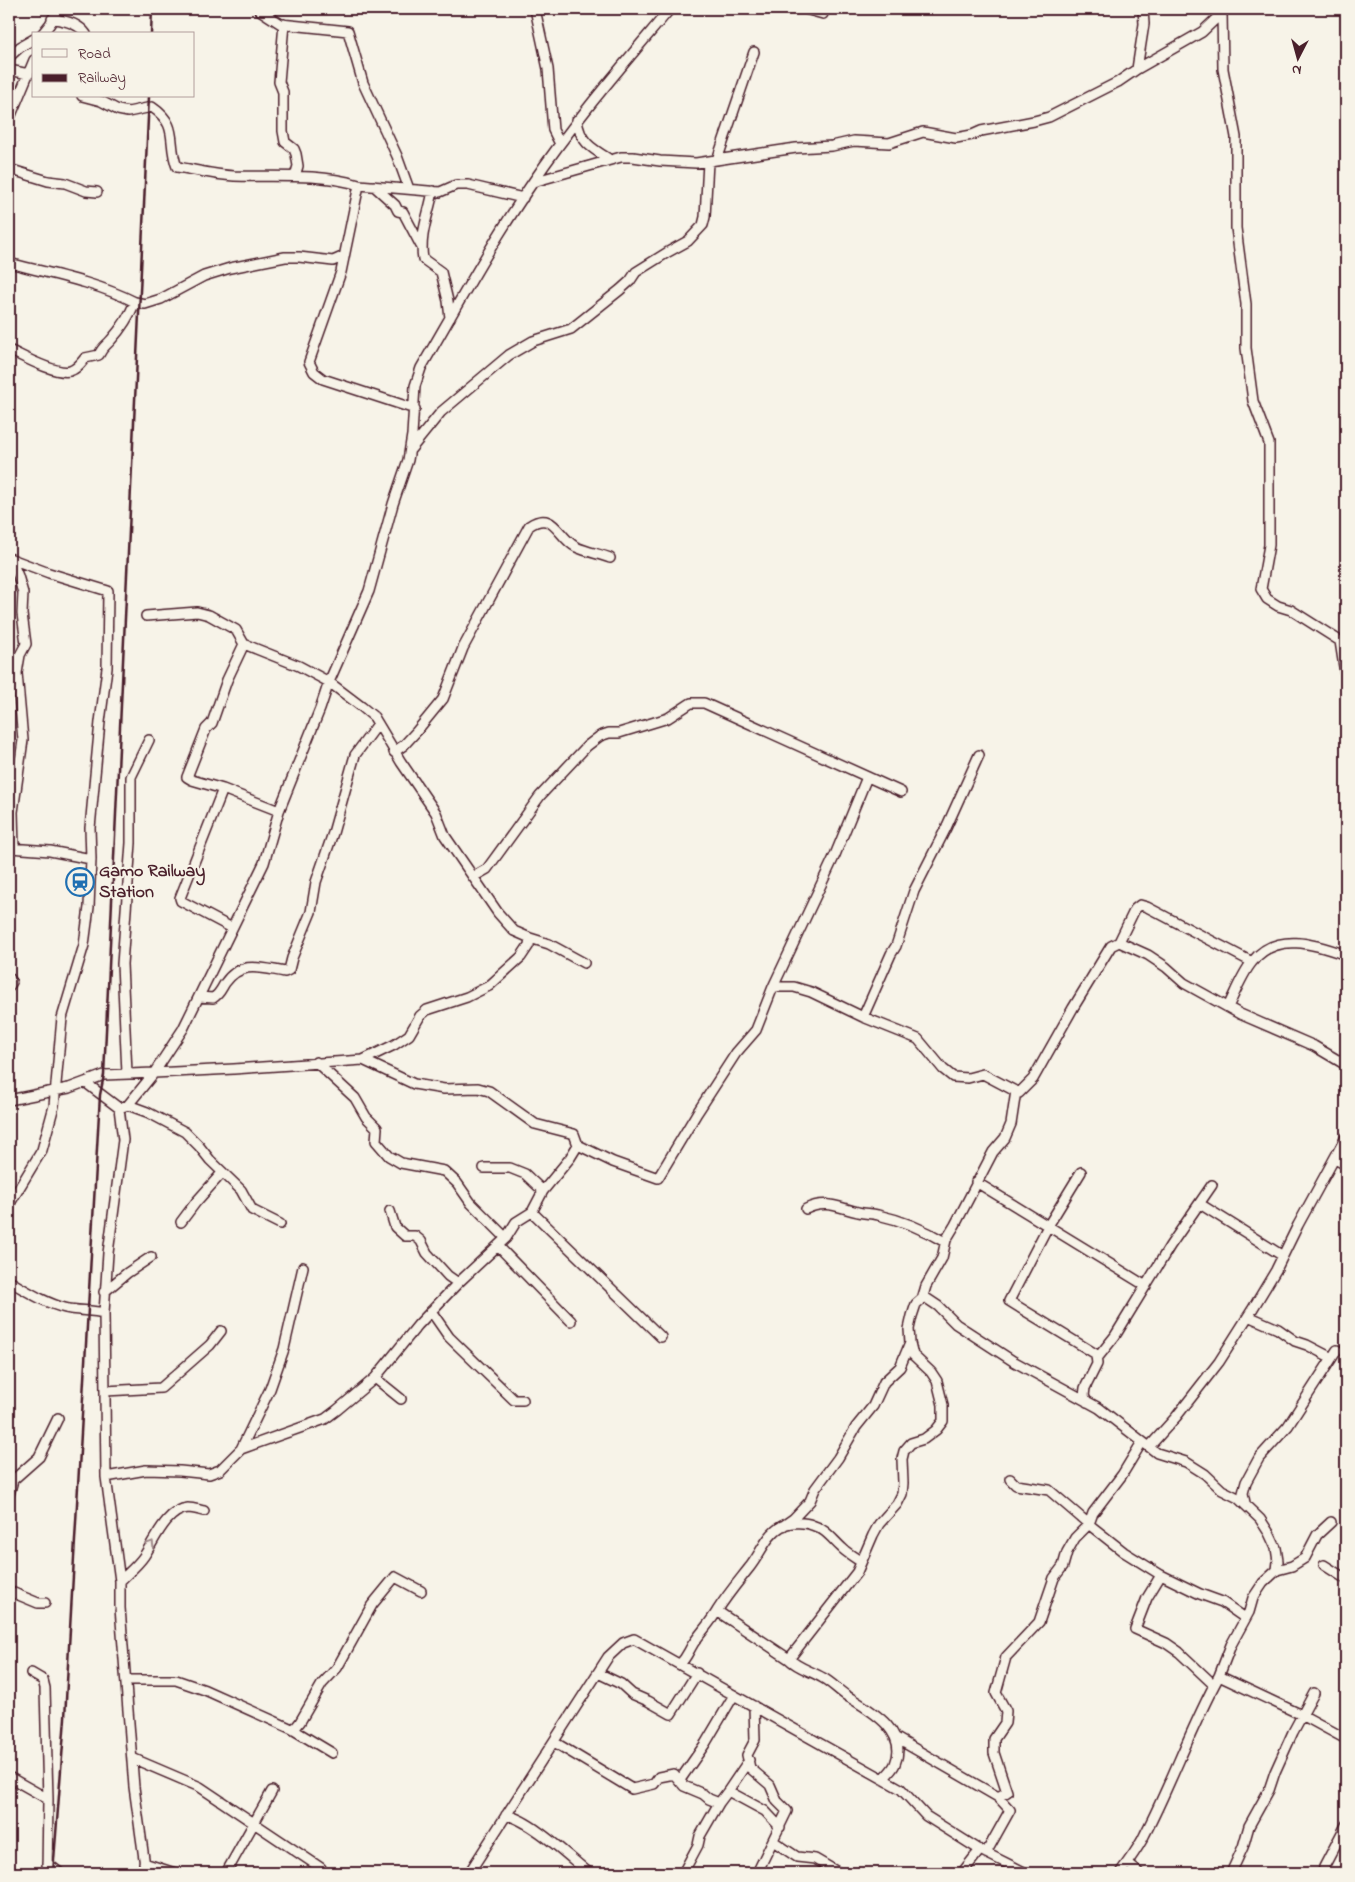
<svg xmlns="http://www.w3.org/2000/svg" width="1355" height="1882" font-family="'Indie Flower',sans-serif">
	<rect width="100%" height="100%" fill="#f7f3e8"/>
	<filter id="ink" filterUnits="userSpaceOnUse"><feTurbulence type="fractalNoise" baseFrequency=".02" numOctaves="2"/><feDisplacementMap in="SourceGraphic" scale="10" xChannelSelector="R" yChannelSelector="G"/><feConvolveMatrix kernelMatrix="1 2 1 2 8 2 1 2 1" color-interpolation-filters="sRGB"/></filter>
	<g filter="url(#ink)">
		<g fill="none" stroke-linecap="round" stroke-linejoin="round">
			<defs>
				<path id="minor" d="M258,9L281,24L348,31L363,83L397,156L409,189
					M535,9L548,69L553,130L560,144
					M805,9L823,14
					M1222,13L1223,69L1236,137V228L1246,304V348L1253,401L1269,443V545L1261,589L1267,599L1278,606L1291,610L1340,641L1346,680
					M52,19C64,20 79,24 86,34
					M284,24L279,82L283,92V131L285,142L294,149L296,154L298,166L295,176
					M42,34L50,24L58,9
					M9,57L20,47L34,39
					M1137,69L1144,24L1143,9
					M9,70L29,74
					M82,96L101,101L118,110L128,112L152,107C180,126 167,142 177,167C196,170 214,175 234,176C275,177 319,173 359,185
					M9,120L34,60
					M577,120C580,142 591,148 609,159
					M717,160L754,52
					M9,169L48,181L65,183L86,191L97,192
					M533,182L621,157H633L660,161L696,163L796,148L832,146L854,141L889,143L923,132L956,138L972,135L981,131L1034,121L1049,117L1118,82L1137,69L1202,32L1222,13V9
					M374,186L395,205L398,211L403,212L421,246
					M433,191C429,214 419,235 423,259L441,272L448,301L450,318
					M9,263C52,274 95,282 135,302
					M9,350C22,356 56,375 70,371C77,369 81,363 85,358L99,355C102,347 106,346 111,340C121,329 129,317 135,302L145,304L161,299L204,276L230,268L285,257H299L333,261L344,256
					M415,409L323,379L314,372L309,362L341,272L359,185L440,192L456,185H468L523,198
					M411,449L441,412L509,355L533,341L571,329L620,290L630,281L636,272L668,252L688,241L703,225L705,217L708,162
					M9,558L49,573L108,591L107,668L100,722L90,828L91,859L89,907L84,945L62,1018L54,1106L42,1150L9,1205
					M11,559L18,576L23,593L22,614L26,644L20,655L17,673L23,740L13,812L14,848
					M146,616L197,612L209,615L236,630L244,644L299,666L329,682L362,707L374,717L401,762L436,813L445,836L498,913L514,931L530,938L529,945L521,957L489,986L467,997L427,1010L420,1016L409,1035L394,1045L363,1060
					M244,644L227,680L212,723L206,729L187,777L192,780L223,789L279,811
					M394,752L404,745L416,732L443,699L463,648L529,526C554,509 558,538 576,547C587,552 600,554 610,558
					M223,789L180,898L181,901L232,928
					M10,848L50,851L91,859
					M473,877L487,869L540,796L587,746L600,736L609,733H619L668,718L691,703H704L901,792
					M530,938L549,944L584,963
					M1119,942L1135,909L1140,905L1147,907L1252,962
					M9,977L12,982L9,987
					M773,987H794L811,992L863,1017L918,1039L943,1069L953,1077L968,1078L983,1074L1019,1093L1033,1079L1073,1008L1111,946L1119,942L1148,955L1166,967L1184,983L1240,1014L1314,1046L1346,1065
					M199,997L213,998C220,994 221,989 225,983C241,960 261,968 285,972L289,970L292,958L311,912L316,882L333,833L355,755L378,724
					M1228,1007C1235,993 1242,974 1252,962C1276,931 1315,944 1346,955
					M863,1017L891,954L896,946L914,891L946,828L979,755
					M316,1062L355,1098L366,1117L377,1128L376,1141L389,1156L401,1163L444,1171L457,1183L471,1203L506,1238
					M127,1073L122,964L131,843V777L149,740
					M86,1083L119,1108L128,1105L154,1073L234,1069L363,1060L414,1084L444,1089L478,1088L489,1091L535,1124L574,1134L578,1145
					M1016,1091L1011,1124L1005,1138L993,1152L955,1225L946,1240L942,1258L926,1286L923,1296L938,1306L956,1324L1013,1361L1099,1408L1157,1453L1186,1462L1205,1474L1222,1490L1238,1498L1260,1519L1269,1533L1276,1548L1278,1561L1277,1570
					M9,1100L69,1088L104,1075L154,1073L183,1029L264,863L279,811L320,709L329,682L369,591L393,504L408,460L412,435L415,386L421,368C457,306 492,242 533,182C574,121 623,65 670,9
					M128,1105L147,1112L185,1132L199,1146L210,1160L241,1190L252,1210L280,1224
					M119,1108L123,1140L108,1253L104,1313L106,1477L120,1581V1608L134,1787L146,1873
					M1335,1159L1346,1165
					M484,1168H510L525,1174L543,1191
					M976,1182L1048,1226L1081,1172
					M1200,1204L1283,1256
					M806,1209C826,1199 839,1208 858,1212C865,1214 871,1213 878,1215C901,1220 925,1230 945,1242
					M390,1211L395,1227L405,1236H415L421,1241L427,1253L448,1276L458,1283
					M532,1212L661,1337
					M181,1222L196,1202L222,1173
					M498,1246L571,1321
					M9,1281C27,1291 45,1303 65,1308C77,1311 91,1310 104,1313
					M1146,1286L1048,1226L1009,1301L1099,1356L1115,1336L1170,1246L1212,1185
					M104,1292L127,1273L151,1257
					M431,1311L449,1337L514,1400H523
					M1248,1316L1278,1329L1295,1341L1307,1345L1332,1358
					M375,1378L401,1399
					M105,1391L161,1388L210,1345L221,1331
					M1087,1402L1084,1396L1085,1388L1097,1364L1096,1355
					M1149,1447L1176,1417L1219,1362L1252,1310L1276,1270L1298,1225L1346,1137
					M241,1449L270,1389L284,1349L303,1267
					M106,1477L146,1470L180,1471L209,1474L220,1470L241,1449L325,1419L337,1410L375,1378L418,1325L458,1283L506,1238L516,1222L532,1212L543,1191L570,1158L578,1145L613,1162L658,1178L697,1113L736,1053L756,1030L773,987L835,855L867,777
					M1010,1479L1016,1485L1049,1490L1091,1526L1124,1552L1161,1575
					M9,1495L13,1480L39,1457L58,1418
					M1245,1503L1243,1493L1246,1482L1259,1458L1288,1426L1337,1350
					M783,1526L793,1519L810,1501L815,1489L838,1458L856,1427L873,1406L884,1382L900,1367L910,1343
					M1324,1565L1346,1579
					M120,1581C128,1573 138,1565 144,1556C155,1540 166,1510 188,1508C193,1508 199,1510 204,1511
					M9,1591L38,1603H45
					M717,1611C727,1595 738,1582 749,1568C760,1555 766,1535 782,1526C789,1522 805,1522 812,1525C826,1529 832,1539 842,1548C847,1553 854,1557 860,1561
					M789,1659C798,1668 811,1671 823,1678C832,1683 838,1690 847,1696C870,1710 909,1731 895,1764C893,1769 887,1775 883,1779
					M680,1664C687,1657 688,1652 693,1644C701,1632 710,1623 717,1611L789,1659L857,1572L873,1535L879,1524L897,1504L902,1494L903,1483L902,1459L904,1451L911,1443L924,1439L936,1430L943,1421V1405L937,1381L931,1372L913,1355L910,1343L909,1329L912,1316L916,1304L924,1297
					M31,1673L43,1680L45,1688L48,1799
					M598,1673L621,1684L632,1694L648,1701L671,1714L697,1673
					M1219,1676L1231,1645L1249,1612L1253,1598L1263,1583L1277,1570L1292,1566L1305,1558L1317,1535L1331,1522
					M126,1680H176L205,1690L292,1729L296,1727L300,1722L322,1684L337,1668L372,1605L395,1577L421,1591
					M1214,1685L1179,1652L1166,1643L1135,1629L1147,1598L1161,1575L1200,1594L1222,1602L1245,1618
					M754,1706L755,1740L747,1755L750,1768L770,1785L777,1801L787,1811L757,1873
					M292,1729L332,1753
					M896,1738L998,1797L1010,1810L986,1853
					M554,1742L632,1789L654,1784L659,1777L674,1774L684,1786L703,1794L709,1799L719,1803L728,1791
					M132,1758L200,1787L321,1868
					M749,1760L728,1791L765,1811L780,1827
					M9,1777L48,1799L47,1873
					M680,1780L705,1744L734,1695
					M998,1797L1007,1792L994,1753V1739L1005,1723L1006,1711L996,1693L1006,1657L1039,1622L1054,1578L1063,1566L1067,1552L1075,1538L1089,1524L1093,1513L1122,1475L1142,1442
					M506,1815C531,1820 568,1856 589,1873
					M773,1841L797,1857L815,1859L839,1873
					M980,1850L1026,1873
					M47,1863L60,1873
					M144,1863L175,1873
					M1127,1863L1139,1873
					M226,1873L272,1791
					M469,1873L608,1657L623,1643L634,1639L901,1789L926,1816L980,1850L962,1873
					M683,1873L698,1845L700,1836L719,1803
					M1120,1873C1128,1861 1139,1848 1145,1834C1172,1782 1191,1727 1219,1676L1302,1715L1346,1739
					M1231,1873L1243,1847L1249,1826L1269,1790L1275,1772L1293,1732L1314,1693
					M1323,1873L1324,1867L1346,1825"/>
			</defs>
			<!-- minor casing -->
			<use href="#minor" stroke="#4a1f2b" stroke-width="12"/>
			<!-- minor -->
			<use href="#minor" stroke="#f7f3e8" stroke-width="9"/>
			<!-- rail -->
			<path stroke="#4a1f2b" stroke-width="2.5" d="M151,34L152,9
				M53,1873L65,1718L100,1095L104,1075L149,96"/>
		</g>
		<!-- one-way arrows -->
		<defs><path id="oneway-chevron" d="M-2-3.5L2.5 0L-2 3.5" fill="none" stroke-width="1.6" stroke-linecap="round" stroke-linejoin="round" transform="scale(1.25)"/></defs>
		<use stroke="#a0898a" href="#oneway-chevron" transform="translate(151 1544) rotate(-59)"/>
	</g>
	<!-- icons -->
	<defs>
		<symbol id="station-ring" viewBox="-11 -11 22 22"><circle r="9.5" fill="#f7f3e8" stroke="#1f6fb2" stroke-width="1.5"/><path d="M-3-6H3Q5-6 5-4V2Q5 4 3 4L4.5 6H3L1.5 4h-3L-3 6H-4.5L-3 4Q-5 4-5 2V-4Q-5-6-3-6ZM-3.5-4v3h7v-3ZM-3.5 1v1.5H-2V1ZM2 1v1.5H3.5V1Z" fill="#1f6fb2"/></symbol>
	</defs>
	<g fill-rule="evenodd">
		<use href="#station-ring" x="64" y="866" width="32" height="32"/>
	</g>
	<g text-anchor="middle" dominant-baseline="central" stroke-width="4" stroke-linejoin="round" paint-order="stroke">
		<!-- poi labels -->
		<g font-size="18" font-weight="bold" fill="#4a1f2b" stroke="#f7f3e8" text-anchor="start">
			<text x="99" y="872">Gamo Railway<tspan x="99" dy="21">Station</tspan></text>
		</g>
	</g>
	<!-- margin -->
	<rect width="1355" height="1882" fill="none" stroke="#f7f3e8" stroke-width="30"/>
	<rect x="15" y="15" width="1325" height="1852" fill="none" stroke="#4a1f2b" stroke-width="2" filter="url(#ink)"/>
	<!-- legend -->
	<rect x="32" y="32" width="162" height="65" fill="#f7f3e8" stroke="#b29e9c"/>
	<rect x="42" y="49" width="25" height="8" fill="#f7f3e8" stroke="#b29e9c"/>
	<text x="78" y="58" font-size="15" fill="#4a1f2b">Road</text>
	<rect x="42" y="74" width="25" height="8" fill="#4a1f2b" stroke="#b29e9c"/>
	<text x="78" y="82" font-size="15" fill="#4a1f2b">Railway</text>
	<!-- north arrow -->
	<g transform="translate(1298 58) rotate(186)" stroke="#f7f3e8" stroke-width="4" paint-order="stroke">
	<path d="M0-4L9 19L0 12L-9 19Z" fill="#4a1f2b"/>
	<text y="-8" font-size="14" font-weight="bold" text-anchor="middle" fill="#4a1f2b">N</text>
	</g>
</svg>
